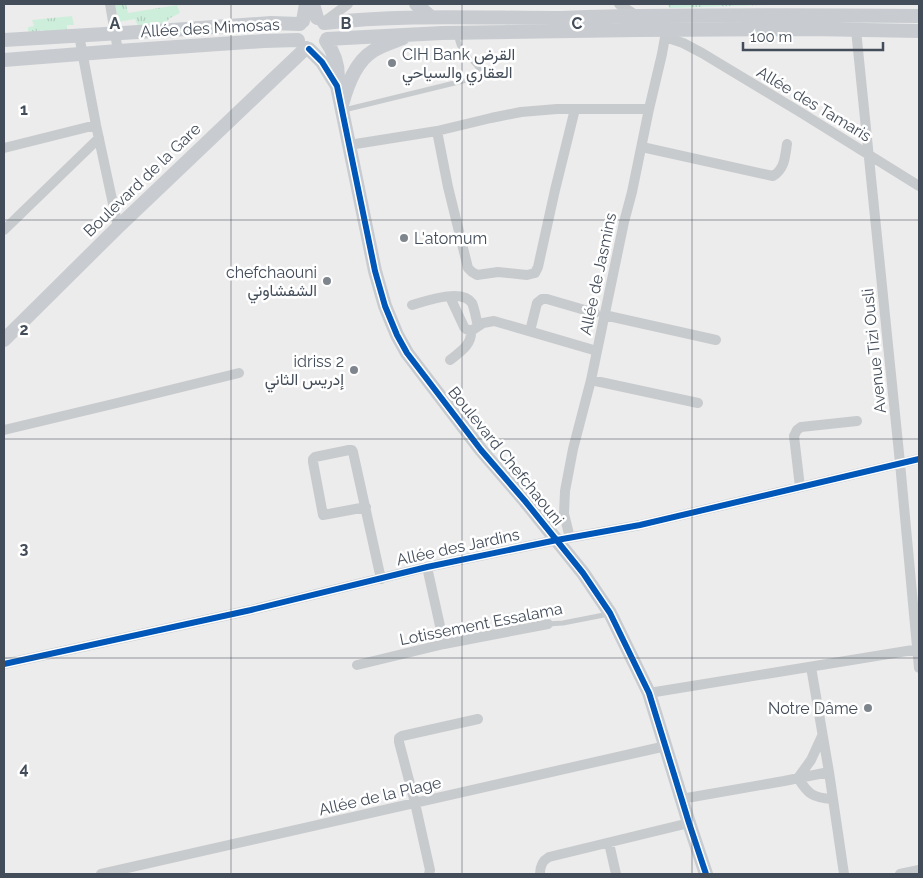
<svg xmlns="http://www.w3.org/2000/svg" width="923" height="878" font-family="Raleway,Vazirmatn,sans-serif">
	<defs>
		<pattern id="grass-tufts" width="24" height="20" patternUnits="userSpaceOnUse" patternTransform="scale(1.25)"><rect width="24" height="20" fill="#ceeedc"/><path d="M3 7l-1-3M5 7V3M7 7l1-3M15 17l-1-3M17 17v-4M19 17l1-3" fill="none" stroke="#b2cebf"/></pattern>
	</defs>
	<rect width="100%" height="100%" fill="#edecec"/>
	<!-- grass -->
	<path fill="url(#grass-tufts)" d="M115,4H126L128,13L177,5L180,13L170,18L165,23L163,24L155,22L150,25L148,24L144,28L138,26L135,19L118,22Z
		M667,4H797L670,8Z
		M72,16L74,25H67V29L64,34L55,33L40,30L33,35L30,34L28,30V27L34,26L32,20Z"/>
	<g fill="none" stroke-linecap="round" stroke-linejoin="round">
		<!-- lane -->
		<path stroke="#c8cbcd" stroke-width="5" d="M344,110L475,78L478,75L479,69C470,56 457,52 457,33
			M548,624L563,623L609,614"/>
		<!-- street -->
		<path stroke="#c8cbcd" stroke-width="10" d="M110,4L118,51
			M619,4L637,16
			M324,22L348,4
			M856,30L900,463L919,668
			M79,35L96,125L118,227
			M665,37L683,43L702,53L800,112L919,186
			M437,131L448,187L468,268L472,272L477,275L498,272L527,275L535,273L538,267L555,190L575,109
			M349,145L437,131L491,118L521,112L557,109H649
			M642,147L773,176C785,169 785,156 787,144
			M4,148L96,125
			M4,230L99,138
			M450,297L464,327L466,329L471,331L483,323L494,321L597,351
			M412,305C426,301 462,288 472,303C475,310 476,319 478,326
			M604,315L716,340
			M530,331L537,303L542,299H547L595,313
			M450,360C460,352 472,345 471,331
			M591,380L698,403
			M4,430L117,403L239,373
			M800,487L794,436L797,430L801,427L857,421
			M366,507L323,515L313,462V459L315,457L349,450H352L353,452L381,579
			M570,538L564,514L565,491L573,449L591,380L624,222L632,192L649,109L662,54L665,37V25
			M427,567L444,644
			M4,664L251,610L427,567L557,540L640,525L919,459
			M357,665L444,644L548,624
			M811,667L829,772L844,874
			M649,693L919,649
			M822,736L811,760L798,778C808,794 813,798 832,799
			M681,799L784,781L829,772
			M609,843L616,874
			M101,874L666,746
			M429,874L430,870L415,803L399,742V738L402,736L478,719
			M540,874C540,866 542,861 549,857L689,823
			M900,874L919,870"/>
		<!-- secondary -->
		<path stroke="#c8ccd0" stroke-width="14" d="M313,4L317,18
			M416,4L431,17
			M303,21L306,4
			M324,23C402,14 481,18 559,18C586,17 612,16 639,16C732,15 826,15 919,16
			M327,39L442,33L639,30L810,29L919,31
			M4,40L172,30L271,23L300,24
			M326,41C336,55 340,69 337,86
			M309,49L322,62L337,86L375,271L385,306L397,335L407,353L481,450L525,501L583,573L610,613L649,693L689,823L706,874
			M4,60L118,51L264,41L298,40
			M342,105C347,86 355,62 373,51C382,45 393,42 403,38
			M4,340L118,227L306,48"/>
		<defs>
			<path id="cycleway" d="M309,49L322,62L337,86L375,271L385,306L397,335L407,353L481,450L525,501L583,573L610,613L649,693L689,823L706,874
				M4,664L251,610L427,567L557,540L640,525L919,459"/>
		</defs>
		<!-- cycleway casing -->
		<use href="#cycleway" stroke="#fff" stroke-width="9"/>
		<!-- cycleway -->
		<use href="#cycleway" stroke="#0057b8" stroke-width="6"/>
	</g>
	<!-- grid -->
	<path fill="none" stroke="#434d59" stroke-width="1" stroke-opacity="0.55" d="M231,4V874M462,4V874M692,4V874M4,220H919M4,439H919M4,658H919"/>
	<!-- markers -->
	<g fill="#7e858c" stroke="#fff" stroke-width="2">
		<circle cx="392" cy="63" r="5"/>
		<circle cx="404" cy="238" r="5"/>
		<circle cx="327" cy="281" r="5"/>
		<circle cx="354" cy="370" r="5"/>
		<circle cx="868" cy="708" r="5"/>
	</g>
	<g text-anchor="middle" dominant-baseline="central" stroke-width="5" stroke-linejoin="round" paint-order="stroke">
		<!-- street labels -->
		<g font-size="16" fill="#434d59" stroke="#fff">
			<text transform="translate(210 28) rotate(-3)">Allée des Mimosas</text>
			<text transform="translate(814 104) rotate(31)">Allée des Tamaris</text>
			<text transform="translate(142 180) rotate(-44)">Boulevard de la Gare</text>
			<text transform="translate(598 274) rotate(-78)">Allée de Jasmins</text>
			<text transform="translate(874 351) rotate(-96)">Avenue Tizi Ousli</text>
			<text transform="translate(506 456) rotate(51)">Boulevard Chefchaouni</text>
			<text transform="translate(458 547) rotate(-12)">Allée des Jardins</text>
			<text transform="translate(481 624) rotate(-11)">Lotissement Essalama</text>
			<text transform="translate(380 796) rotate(-13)">Allée de la Plage</text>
		</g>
		<!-- poi labels -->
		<g font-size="16" fill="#434d59" stroke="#fff" text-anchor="end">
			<text x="402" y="54" text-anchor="start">CIH Bank القرض<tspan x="402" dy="18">العقاري والسياحي</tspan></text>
			<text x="414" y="238" text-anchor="start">L'atomum</text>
			<text x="317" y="272">chefchaouni<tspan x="317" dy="18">الشفشاوني</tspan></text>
			<text x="344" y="361">idriss 2<tspan x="344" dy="18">إدريس الثاني</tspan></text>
			<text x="858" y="708">Notre Dâme</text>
		</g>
	</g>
	<g font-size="16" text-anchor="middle" font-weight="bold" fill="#434d59" stroke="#fff" stroke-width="5" stroke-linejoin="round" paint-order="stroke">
		<text x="115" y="29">A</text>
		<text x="346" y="29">B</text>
		<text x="577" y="29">C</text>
		<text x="24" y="115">1</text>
		<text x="24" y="335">2</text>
		<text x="24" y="554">3</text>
		<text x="24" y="774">4</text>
	</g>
	<!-- border -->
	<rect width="923" height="878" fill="none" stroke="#434d59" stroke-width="10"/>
	<!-- scale -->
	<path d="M743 42v8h140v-8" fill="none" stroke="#434d59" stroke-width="2.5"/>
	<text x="750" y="42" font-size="15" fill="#434d59" stroke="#ffffff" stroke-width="4" paint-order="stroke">100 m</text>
</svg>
